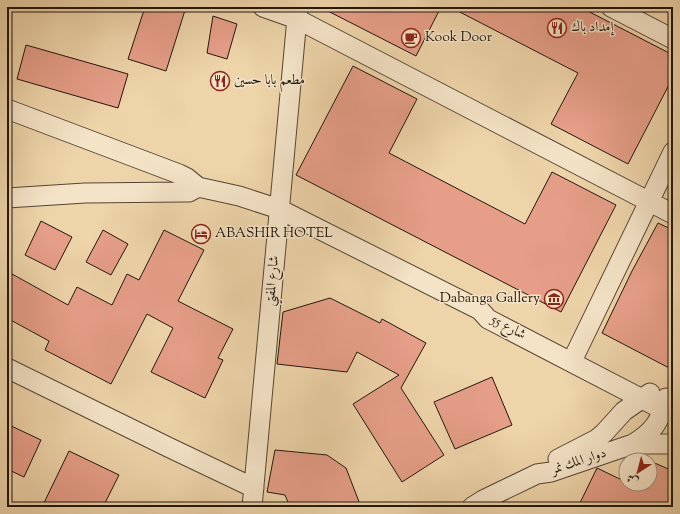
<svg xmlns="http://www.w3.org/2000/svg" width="680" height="514" font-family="'Sorts Mill Goudy',Amiri,serif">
	<rect width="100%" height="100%" fill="#eed4a9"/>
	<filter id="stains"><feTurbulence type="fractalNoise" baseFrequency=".005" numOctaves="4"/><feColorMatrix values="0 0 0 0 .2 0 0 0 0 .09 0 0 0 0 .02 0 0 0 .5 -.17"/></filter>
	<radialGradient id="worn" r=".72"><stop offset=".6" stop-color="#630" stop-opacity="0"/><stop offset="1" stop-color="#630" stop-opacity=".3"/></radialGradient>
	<!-- building -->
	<path fill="#e69e88" stroke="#201710" d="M145,7H186L166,71L128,59Z
		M320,7H441L416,56Z
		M450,7H580L673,55V77L628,164L551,124L578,73Z
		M213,16L237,24L227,59L207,53Z
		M26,45L128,74L118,108L17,79Z
		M353,66L417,99L389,153L525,224L552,172L616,205L561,312L296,175Z
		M41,221L72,237L55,270L25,255Z
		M658,223L673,230V370L602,333L632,271Z
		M103,230L128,244L111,275L86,262Z
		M164,230L204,250L178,301L233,329L218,358L223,360L205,398L151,372L173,328L147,314L111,384L45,350L49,341L7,318V282L12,274L68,305L77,287L112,305L127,274L139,280Z
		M330,298L380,323L382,319L426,343L401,388L444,455L402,482L353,404L399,375L357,352L347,372L277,364L283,312Z
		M492,377L512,425L455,449L434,402Z
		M7,424L41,440L24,477L7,469Z
		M275,450L327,455L346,468L361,507H290L285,495L267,492Z
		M69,451L119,475L103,507H42Z
		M650,461L673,471V507H578L597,468L626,482V484H650Z"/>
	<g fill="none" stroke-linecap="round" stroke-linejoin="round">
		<defs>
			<path id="minor" d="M263,7L297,19L673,214
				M611,7L673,39
				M7,109L179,174L187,178L198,187L239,196L279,209L480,310L488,319L673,415
				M7,198L85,193L183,192H189L198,187
				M572,361L673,152
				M7,368L168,447L254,488
				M633,444H673
				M558,459L597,439L604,433L624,411L650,393
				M252,507L298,7
				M472,507L483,500L537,474L551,472L633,444C653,432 661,421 666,398"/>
		</defs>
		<!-- minor casing -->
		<use href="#minor" stroke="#544636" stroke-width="21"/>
		<!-- minor -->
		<use href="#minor" stroke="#f4e3c7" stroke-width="19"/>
	</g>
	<!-- icons -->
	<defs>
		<symbol id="restaurant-ring" viewBox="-11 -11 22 22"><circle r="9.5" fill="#f4e3c7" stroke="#8f2418" stroke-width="1.5"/><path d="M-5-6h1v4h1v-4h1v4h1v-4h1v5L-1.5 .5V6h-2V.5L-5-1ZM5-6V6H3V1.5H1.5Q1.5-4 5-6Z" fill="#8f2418"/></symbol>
		<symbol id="cafe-ring" viewBox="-11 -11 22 22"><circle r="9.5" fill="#f4e3c7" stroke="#8f2418" stroke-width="1.5"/><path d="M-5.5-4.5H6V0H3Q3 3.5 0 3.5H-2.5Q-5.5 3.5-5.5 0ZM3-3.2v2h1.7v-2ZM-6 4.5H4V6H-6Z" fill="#8f2418"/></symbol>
		<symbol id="hotel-ring" viewBox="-11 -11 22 22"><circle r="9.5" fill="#f4e3c7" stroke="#8f2418" stroke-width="1.5"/><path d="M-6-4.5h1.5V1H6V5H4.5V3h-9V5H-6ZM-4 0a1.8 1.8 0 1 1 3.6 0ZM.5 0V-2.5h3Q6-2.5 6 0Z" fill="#8f2418"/></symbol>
		<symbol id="museum-ring" viewBox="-11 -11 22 22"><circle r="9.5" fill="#f4e3c7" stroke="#8f2418" stroke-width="1.5"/><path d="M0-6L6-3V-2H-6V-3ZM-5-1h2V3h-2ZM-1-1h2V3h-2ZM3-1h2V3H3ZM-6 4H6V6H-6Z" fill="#8f2418"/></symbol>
	</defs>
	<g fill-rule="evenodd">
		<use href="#restaurant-ring" x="546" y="17" width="22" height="22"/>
		<use href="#cafe-ring" x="400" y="27" width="22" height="22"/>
		<use href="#restaurant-ring" x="209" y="70" width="22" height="22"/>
		<use href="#hotel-ring" x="190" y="223" width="22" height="22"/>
		<use href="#museum-ring" x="543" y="288" width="22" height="22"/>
	</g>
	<g text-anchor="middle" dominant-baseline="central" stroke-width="3" stroke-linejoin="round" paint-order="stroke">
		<!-- poi labels -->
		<g font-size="14" fill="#201710" stroke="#f4e3c7" text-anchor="start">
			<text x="571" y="28">إمداد باك</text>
			<text x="425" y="38">Kook Door</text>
			<text x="234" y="81">مطعم بابا حسين</text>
			<text x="215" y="234">ABASHIR HOTEL</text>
			<text x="540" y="299" text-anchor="end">Dabanga Gallery</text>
		</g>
		<!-- street labels -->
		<g font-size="14" fill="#201710" stroke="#f4e3c7">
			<text transform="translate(273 281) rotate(-85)">شارع المفتي</text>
			<text transform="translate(508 328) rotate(28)">شارع 55</text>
			<text transform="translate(579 462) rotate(-18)">دوار المك نمر</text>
		</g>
	</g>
	<!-- margin -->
	<rect width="680" height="514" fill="none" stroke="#eed4a9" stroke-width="24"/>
	<rect x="8" y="8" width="664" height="498" fill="none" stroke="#201710" stroke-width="2"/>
	<rect x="12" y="12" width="656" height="490" fill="none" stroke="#201710"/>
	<!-- north arrow -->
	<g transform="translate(638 472) rotate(216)"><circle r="19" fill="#f4e3c7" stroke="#9f917e"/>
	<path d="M0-3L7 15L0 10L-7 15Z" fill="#8f2418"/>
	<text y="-6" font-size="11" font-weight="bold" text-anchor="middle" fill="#201710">ش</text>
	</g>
	<rect width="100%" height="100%" filter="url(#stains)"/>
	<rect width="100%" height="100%" fill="url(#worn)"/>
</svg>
